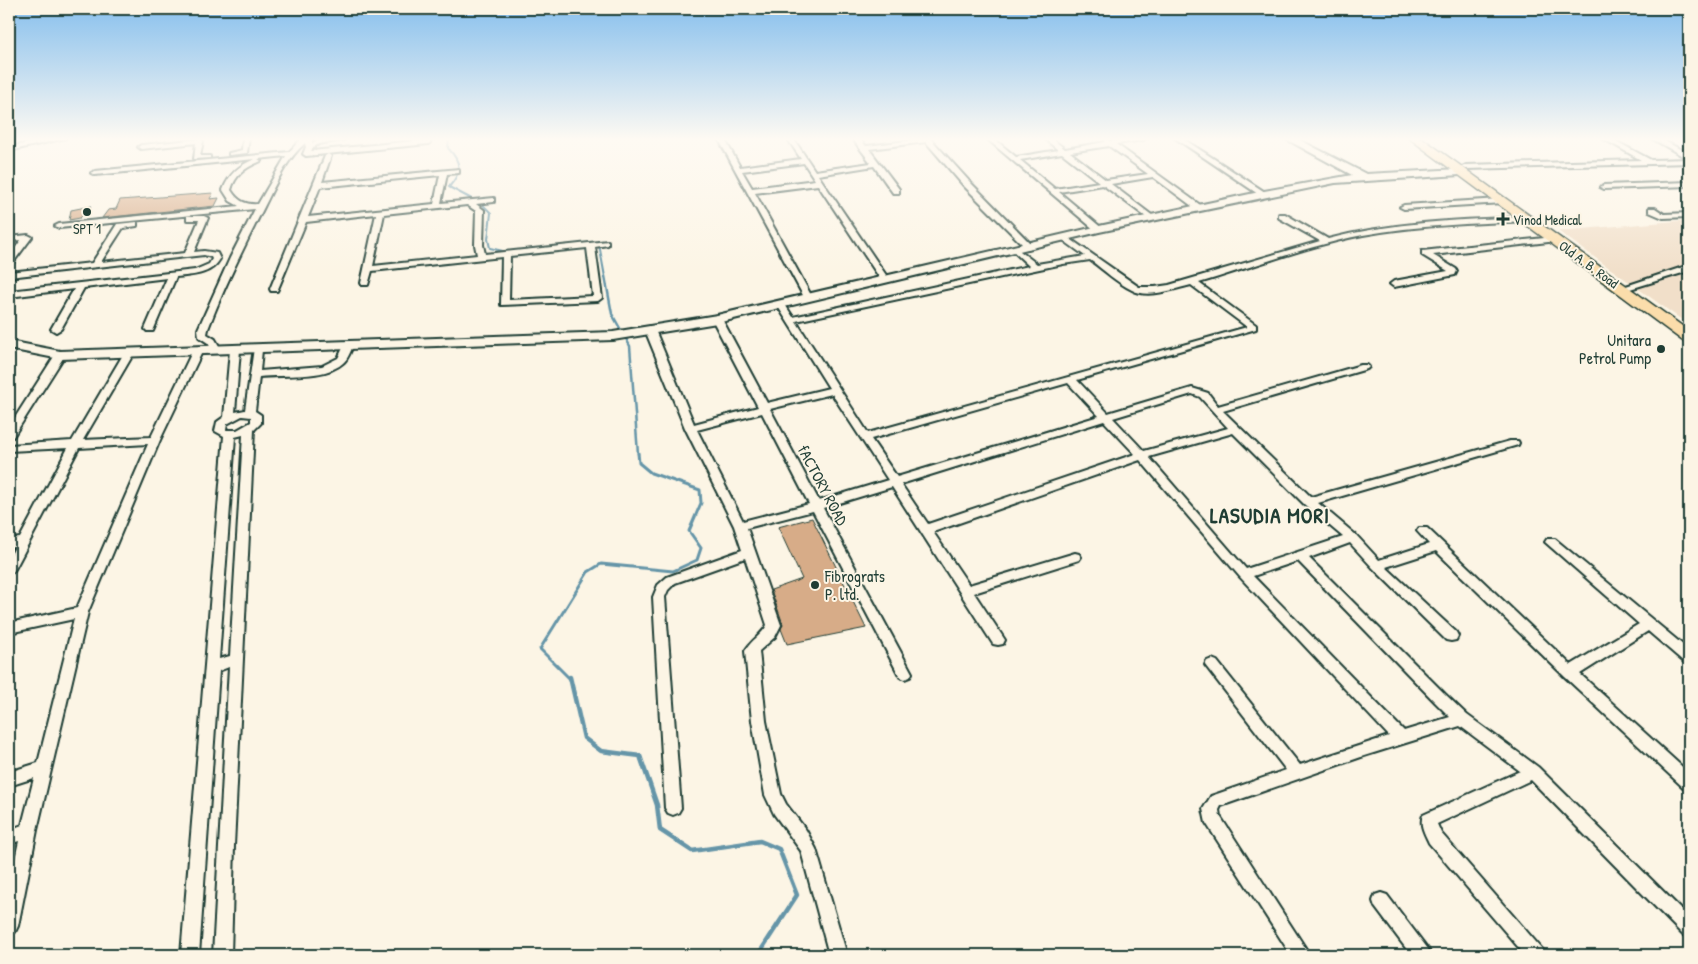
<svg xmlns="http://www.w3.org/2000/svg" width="1698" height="964" font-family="'Patrick Hand',sans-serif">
	<rect width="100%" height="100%" fill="#fcf5e5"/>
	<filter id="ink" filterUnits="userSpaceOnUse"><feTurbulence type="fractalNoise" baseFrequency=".02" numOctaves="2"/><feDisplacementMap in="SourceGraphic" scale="10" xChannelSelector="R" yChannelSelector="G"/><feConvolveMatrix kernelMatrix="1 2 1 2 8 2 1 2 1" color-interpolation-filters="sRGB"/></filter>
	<g filter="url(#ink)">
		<!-- built -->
		<path fill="#f1dfc9" d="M1689,220V325L1558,231Z"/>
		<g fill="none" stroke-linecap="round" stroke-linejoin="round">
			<!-- stream-far3 -->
			<path stroke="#6595a8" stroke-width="2" d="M449,138L448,148C462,163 462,172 449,187L483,205L491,213L488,239L490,248L507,252
				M599,244L605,277"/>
			<!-- stream-far2 -->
			<path stroke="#6595a8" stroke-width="2.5" d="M605,276L612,314L630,346L638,454"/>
			<!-- stream-far1 -->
			<path stroke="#6595a8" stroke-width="3" d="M570,679L540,649L588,572L601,564L673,571L697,560L701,548L689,531L701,503L700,490L651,473L639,463L638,453"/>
			<!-- stream -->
			<path stroke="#6595a8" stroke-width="4.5" d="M570,677L584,738L601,751L640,756L657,805L660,830L692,851L760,841L779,849L797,895L758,955"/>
		</g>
		<!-- building -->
		<path fill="#d7ac88" stroke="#1f3d34" d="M213,193L210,199L219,198L215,206L102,218L108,210L116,209L120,200Z
			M91,206L80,218L69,220L71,210Z
			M812,518L866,628L787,644L781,629L783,624L771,590L802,579L778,527Z"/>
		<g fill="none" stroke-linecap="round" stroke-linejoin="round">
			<defs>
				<path id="street" d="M54,138H66L9,151V147Z
					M243,138H249L247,153L229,155V153L242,150Z
					M302,138H312V143L320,139L347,138C337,145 318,138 311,151L425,140L426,138H432L430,143L428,144L306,156L303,154L306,147L305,143C286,160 275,185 264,207C244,247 224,287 208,329L207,334L215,339L222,351L220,353H214L208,343L199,337L198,329L230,258L255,209L59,228L55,226L59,224L239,206L230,201L223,190C229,174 239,165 255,159L95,175L91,173L95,171L289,152ZM286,156L258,204C245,205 238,201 231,190C235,175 245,168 259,162L261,161L258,159Z
					M718,138H724L740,167L801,159L787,138H793L815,171L871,163L852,138H859L866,146L930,138L969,181L1034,247L1027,249L963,185L926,142L869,149L899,189V193H893L874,166L818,175L888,278L887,280H881L818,185L755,193L812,297L811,299H805ZM804,163L815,180L752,188L742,171Z
					M986,138H993L1016,157L1058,150L1044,138H1051L1065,149L1105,142V140L1112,141L1146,138L1143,140L1116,144L1203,207L1196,209L1153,177L1111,184L1153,216L1154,218L1150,220L1103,185L1059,192L1103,229L1096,231ZM1109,146L1148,174L1106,180L1070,152ZM1062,153L1099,182L1055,189L1020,160Z
					M1175,138H1182L1268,194L1261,196Z
					M1602,138H1610L1651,160L1688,159L1651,138H1659L1689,154V163L1466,169L1462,167L1466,165L1641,160Z
					M200,139L203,141L200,156H210V158L194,159L196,143L141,149L138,147L141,145Z
					M328,154L331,156L322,182L459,169V173L447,174L441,203L494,198V202L476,204L484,210L483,245L485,254L608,241V245L595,247L602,298L598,301L501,305L502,257L372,271L368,285H362L361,283L376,214L306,222L278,289L277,291H271L270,289L325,156ZM440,175L434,204L308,217L320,187ZM467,205L476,211L475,245L477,255L373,266L384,214ZM587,248L593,296L509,300L510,256Z
					M1689,182V186L1604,189L1600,187L1604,185Z
					M1500,199H1503V203L1404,209L1400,207L1404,205Z
					M1649,208H1655L1664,214L1689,213V217L1663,218L1649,212Z
					M1279,214H1285L1328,239C1393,222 1459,220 1526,217L1530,219L1526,221C1472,224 1417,225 1363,235C1307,246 1253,267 1199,283L1256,325V329L1077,380L1108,413L1192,388L1208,393L1218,406L1361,365H1367L1369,367L1367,369L1223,411L1311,497L1510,441H1518L1519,443L1518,445L1318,503L1356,535L1379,560L1429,544L1417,531L1419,528H1427L1571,665L1639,624L1545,542L1547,539H1555L1689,650V663L1684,662L1648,631L1580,674L1689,773V790L1684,788L1565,677L1436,551L1386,567L1456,632L1458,636L1456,640L1451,641L1446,640L1373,568L1350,543L1309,558L1445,694L1467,715L1538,767L1689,917V937L1683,935L1531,780L1437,824L1441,833L1542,949L1545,955H1525L1429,843C1425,834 1419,825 1423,815L1520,771L1460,726L1364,756L1221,806L1219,810L1220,816L1310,955H1291L1206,823L1203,809L1211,796L1286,770L1205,665L1207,661L1212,659L1217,661L1300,765L1389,736L1240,577L1140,460L933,532L969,585L1075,553L1079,554L1081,557L1079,560L974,593L1005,640L1003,644L998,645L993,644L892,487L823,508L912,673L910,677L905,679L900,677L813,511L747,528L781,625L775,637L759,651L766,721L781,794L786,804L806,830L816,849L847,955H829L801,851L774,814L765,795L752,721L745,651C751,640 762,635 767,625L745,558L675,583L668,590L665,597L681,808L678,813L673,815L668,813L665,808L653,597L658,585L667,577L742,550L734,526L685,428L645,330L650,327L655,330L694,424L758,407L712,319L714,317H720L722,319L767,403L829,388L777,305L778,303H784L793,317L1029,266L1012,250L1016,248L1037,264L1085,256L1063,240V236H1066L1139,287H1155L1169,285L1320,241L1279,218ZM1090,260C1104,270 1117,283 1132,290C1148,299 1174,289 1191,285L1247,327L868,433L796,321L1063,264ZM1068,383L1099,416L897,477L871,439ZM832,394L888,480L819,501L770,409ZM1192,394L1200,397L1228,428L1144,451L1113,418ZM762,413L809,504L743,521L697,430ZM1104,421L1135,454L928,524L901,484ZM1233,433L1305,505L1343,537L1246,569L1149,457ZM1298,561L1435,702L1450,717L1404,731L1253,576Z
					M187,216H204L208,218L194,252L204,251L217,253L220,259C211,275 193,275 176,277L153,331H147L145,329L167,278L84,288L61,329L56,332L51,329L74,289L9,297V291L195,270L209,264L212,259L211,257L204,255L9,277V272L92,263L117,224L137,222V226L123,228L101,262L185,253L199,220H187Z
					M28,235L32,237L12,264H9V257L21,240L9,241V237Z
					M1554,237L1558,239L1557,241L1433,255L1456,269L1457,271L1455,275L1394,287L1390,284L1394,281L1448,271L1422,255V251Z
					M1689,265V271L1630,289L1626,286Z
					M348,343L353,346C350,352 348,359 343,363C324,380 283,374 259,377L255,411L261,415V423L254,430L234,846L231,955H213L229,667L219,671L199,955H181L224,436L215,431L217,422L224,417L230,350L235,347L240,350L235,412L245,410L254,348L257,347L262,350L260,371L322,366L338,358L345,344ZM242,416L251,417V422L237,430H226L227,424ZM243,435L230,656L219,659L235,437Z
					M197,349L202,352L160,440L88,612L37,830L18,926L15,932L9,935V887L19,841L9,844V830L22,825L34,778L9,786V772L38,763L74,619L9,633V623L77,608L148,444L79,448L15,569L13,572L9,574V558L15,547H9V539L20,538L68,448L9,451V445L72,441L124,353L129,350L134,353L83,440L151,437L192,352Z
					M60,352L65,355L13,437L9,438V427L55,355Z
					M1381,893L1387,895L1428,949L1431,955H1411L1375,907L1373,901L1375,895Z"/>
				<path id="secondary" d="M1284,138H1296L1366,174L1460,169L1465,172L1460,175L1335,183L1099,232L717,323L613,340L60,359L9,349V341L60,351L613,332L717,315L1099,226L1264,191L1352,175Z"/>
				<path id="primary" d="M1409,138H1422L1689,331V343L1683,341Z"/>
			</defs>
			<!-- street casing -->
			<use href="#street" stroke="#1f3d34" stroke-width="4"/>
			<!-- secondary casing -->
			<use href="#secondary" stroke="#1f3d34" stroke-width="4"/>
			<!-- primary casing -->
			<use href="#primary" stroke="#1f3d34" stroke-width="3"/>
			<!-- street -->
			<use href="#street" fill="#fcf5e5" fill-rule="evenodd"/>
			<!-- secondary -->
			<use href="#secondary" fill="#fcf5e5" fill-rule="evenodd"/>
			<!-- primary -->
			<use href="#primary" fill="#fbddab" fill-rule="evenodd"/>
		</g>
	</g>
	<!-- sky -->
	<linearGradient id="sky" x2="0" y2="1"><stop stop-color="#86bfed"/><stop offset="0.51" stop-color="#fefaf3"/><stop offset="1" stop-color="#fefaf3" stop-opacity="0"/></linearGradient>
	<rect width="1698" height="273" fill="url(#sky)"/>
	<!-- markers -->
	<g fill="#1f3d34" stroke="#fcf5e5" stroke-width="2">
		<circle cx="87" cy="212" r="5"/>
		<path d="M1500.5 211.5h5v5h5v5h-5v5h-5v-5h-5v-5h5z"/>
		<circle cx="1661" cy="349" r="5"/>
		<circle cx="815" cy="585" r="5"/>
	</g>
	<g text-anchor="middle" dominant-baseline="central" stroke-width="4" stroke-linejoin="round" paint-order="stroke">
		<!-- far-poi labels -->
		<g font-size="14" fill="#1f3d34" stroke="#fcf5e5" text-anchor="start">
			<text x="1513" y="219">Vinod Medical</text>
			<text x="87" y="228" text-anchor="middle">SPT 1</text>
		</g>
		<!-- far-street labels -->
		<g font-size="14" fill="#1f3d34" stroke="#fcf5e5">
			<text transform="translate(1589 264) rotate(36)">Old A. B. Road</text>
		</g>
		<!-- poi labels -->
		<g font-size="16" fill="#1f3d34" stroke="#fcf5e5" text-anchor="end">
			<text x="1651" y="340">Unitara<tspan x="1651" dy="18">Petrol Pump</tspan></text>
			<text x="825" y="576" text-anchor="start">Fibrograts<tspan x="825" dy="18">P. ltd.</tspan></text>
		</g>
		<!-- street labels -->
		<g font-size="16" fill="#1f3d34" stroke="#fcf5e5">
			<text transform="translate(823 485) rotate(62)">fACTORY ROAD</text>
		</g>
		<!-- district labels -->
		<g font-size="21" font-weight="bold" letter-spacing="1" fill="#1f3d34" stroke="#fcf5e5">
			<text x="1270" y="515">LASUDIA MORI</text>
		</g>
	</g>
	<!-- margin -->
	<rect width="1698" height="964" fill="none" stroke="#fcf5e5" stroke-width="30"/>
	<rect x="15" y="15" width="1668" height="934" fill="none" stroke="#1f3d34" stroke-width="2" filter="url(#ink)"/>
</svg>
